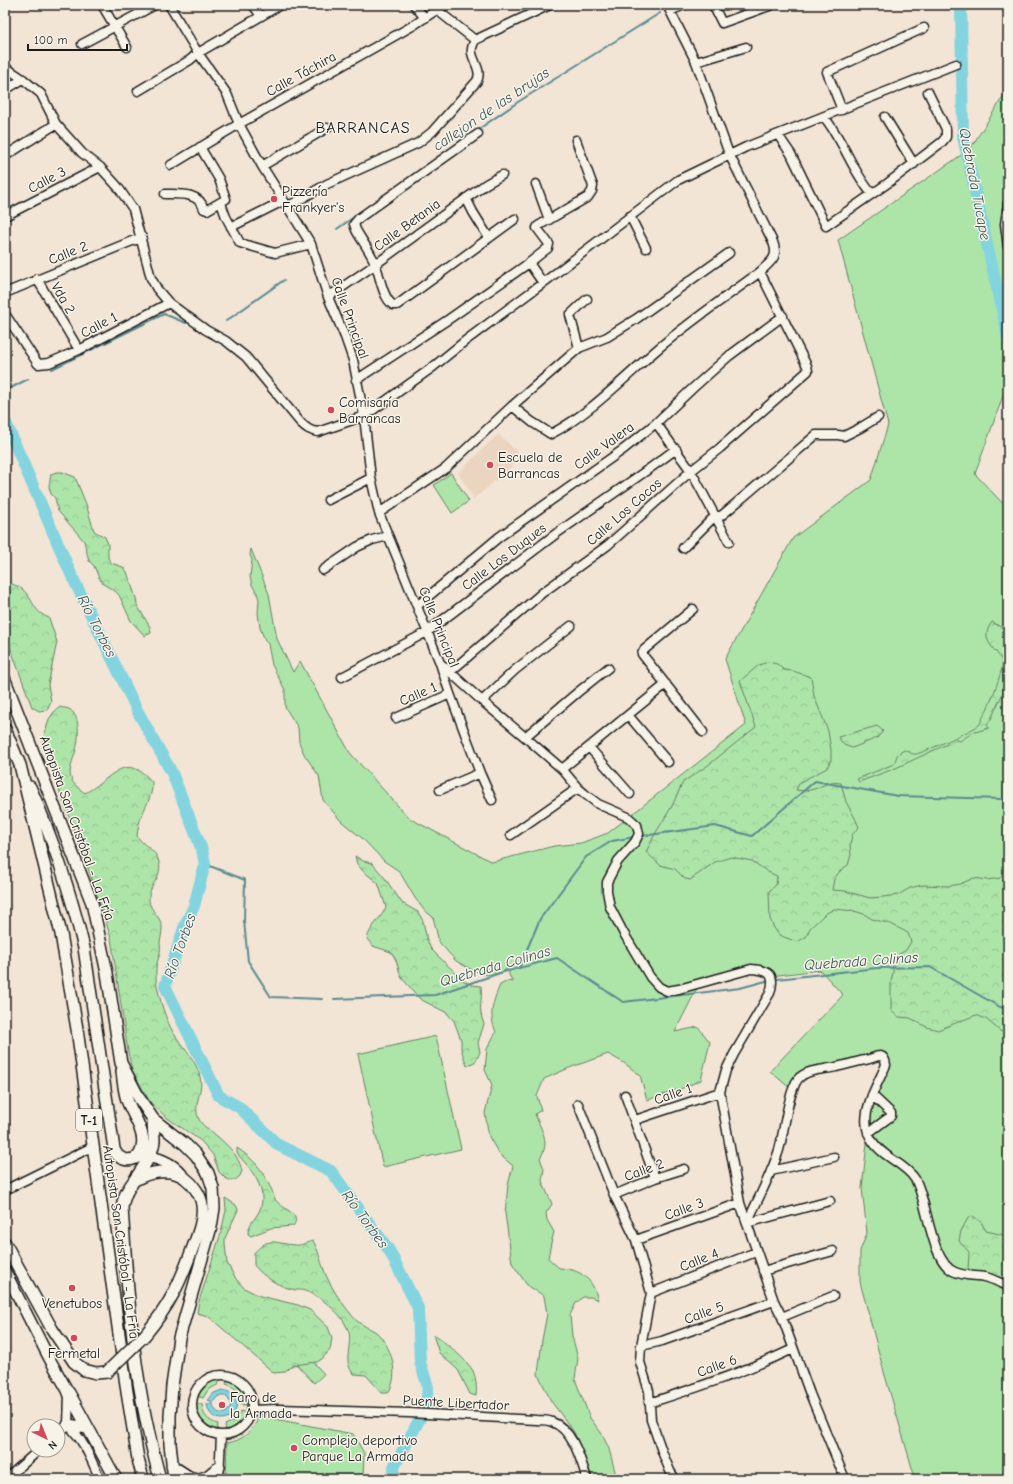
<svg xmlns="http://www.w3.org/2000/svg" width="1013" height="1484" font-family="'Comic Neue',sans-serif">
	<defs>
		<pattern id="forest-crowns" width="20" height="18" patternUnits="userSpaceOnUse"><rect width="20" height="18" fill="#ade5a9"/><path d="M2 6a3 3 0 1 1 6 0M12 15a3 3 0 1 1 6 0" fill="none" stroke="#94c491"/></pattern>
	</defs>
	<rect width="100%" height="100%" fill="#f2e5d6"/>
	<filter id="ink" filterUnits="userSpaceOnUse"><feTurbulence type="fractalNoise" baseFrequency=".025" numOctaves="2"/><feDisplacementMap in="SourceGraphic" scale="8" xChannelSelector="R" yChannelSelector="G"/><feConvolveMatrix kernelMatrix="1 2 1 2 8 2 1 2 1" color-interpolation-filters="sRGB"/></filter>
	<g filter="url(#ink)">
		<!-- built -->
		<path fill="#ecd5c0" d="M498,434L523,457L474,499L458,473Z"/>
		<!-- green -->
		<path fill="#ade5a9" stroke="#648062" d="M1008,89V382L975,474L1008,509V1479H913L915,1478L884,1372L860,1282V1251L867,1233L862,1188L868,1134L865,1123L884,1058L815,1073L799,1080L793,1091L770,1071L843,995L820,970L770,976L763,970L699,984L675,1032L698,1027L710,1042L701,1080L678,1090L647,1100L640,1075L624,1063L608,1054L569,1068L544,1079L537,1096L541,1110L535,1114C541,1130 551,1142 540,1158L544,1169L542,1181L552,1204L546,1213L547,1220L554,1232L551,1243L548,1258L559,1268C581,1269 593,1279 598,1300L591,1297H583L576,1303L570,1315L572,1336L578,1358L575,1379L590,1418L602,1434L609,1449L617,1479H593L574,1432L551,1401L538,1374L542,1340L547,1314L544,1296L527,1285L512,1263L505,1213L508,1185L513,1166L499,1154L489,1137L485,1113L492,1085L485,1070L487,1049L496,1032C488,1014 493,1002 500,985L508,981L513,982L509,975V968L500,973L487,975L472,970L456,961L439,942L433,917L424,910L415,898L399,871L384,861L363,839L341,821L323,800L319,776L304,754L299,742L298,728L285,707V690L272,665L268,644L265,640L260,628L258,613L259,600L257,593L252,585L250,577L252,560L250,555L251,549L269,594L277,639L293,672L300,661L350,753L409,818L492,862L554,846L581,843L608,833L746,725L725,659L793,538L871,480L888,425L838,240L970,149Z
			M451,473L469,501L452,513L434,485Z
			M436,1036L461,1149L383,1167L358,1054Z
			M306,1354L324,1374L314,1383L295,1363Z
			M218,1378L219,1384L208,1390L203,1398L197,1396C201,1386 208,1380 218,1378Z
			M227,1378C240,1381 248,1391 249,1405H242C242,1394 236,1387 226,1384Z
			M195,1404H202C202,1415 208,1421 218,1424L217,1431C204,1427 196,1418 195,1404Z
			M241,1411L247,1413C243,1423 236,1429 226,1431L225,1425L234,1421Z
			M259,1416L353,1434L364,1453L363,1479H226L227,1443C242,1441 254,1431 259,1416Z"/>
		<!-- forest -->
		<path fill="url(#forest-crowns)" stroke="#648062" d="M57,472H62L75,477L86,504L94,531L105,537L108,544V558L111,563L123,567L127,572L136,598L137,605L150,627L151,633L145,636L131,621L119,595L115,591L103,584L99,578L94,566L89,561L84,541L58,511L55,498L51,494L49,487L51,474Z
			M5,580C12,585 21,586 26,593C35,604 34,612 49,618L57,642L48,685L51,701L47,710L39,711L32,707L5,633Z
			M992,622L1008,631V686H1006L991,719L987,725L989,728L972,733L960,741L956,740L896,768L859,782L857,779L894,764C898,755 895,754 905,750C909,751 911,755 916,754C921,754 977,728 979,725C981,723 982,719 983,717C992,701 997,685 1002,668C1006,651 975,645 992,622Z
			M768,662L777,664L784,670L793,671L811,677L814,696L828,731L831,750V760L827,768L800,782L796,790L805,791L814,789L831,782L841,783L846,802L855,818L859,827L852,835L850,845L851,855L848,865L840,871L834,879L832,890L845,891L870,898L883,897L898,895L910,888L922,885L948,886L960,884L974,878L987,880L1000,878L1008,871V1034L1000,1031L986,1019L976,1015L938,1030L927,1027L910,1018L899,1017L891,1011V982L893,972V962L898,955L906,950L911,942L908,933L891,924L872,919L864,914L854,911L834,909L825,914L810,928L806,937L797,942L779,935L774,928L770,919L769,891L776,885L777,876L768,872L752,861L731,857L715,862L690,880L685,879L675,869L660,865L646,852L655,834L672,806L683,782L707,766L756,727L740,681L759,665Z
			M60,707C63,708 67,708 69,709C81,716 79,738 76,750C74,757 70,766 70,774C71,783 78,788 85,793C112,779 125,750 152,782C153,795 147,803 142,815C139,821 138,829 137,836C142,844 152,849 156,855C168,876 147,883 149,901C150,910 161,917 162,927C162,933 161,937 160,942C160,945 161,949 160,952C160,955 158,959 157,963C155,970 156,983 158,990C161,1004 168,1027 177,1038C185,1050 197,1062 200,1077C204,1092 191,1106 200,1121C203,1126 207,1128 211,1131C224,1142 239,1154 242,1171L240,1176L235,1180H229L224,1177L219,1172L213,1155L201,1141L166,1117L150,1102L132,1070L128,1052L111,938L89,871L42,743L49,719L54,712Z
			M877,726L883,731L877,738L852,748L844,745L838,737Z
			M355,856L363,861L372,863L384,877L402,903L418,912L423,921L427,940L431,949L438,956L464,981L472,985L481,986C483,1002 477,1007 484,1024L478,1043L480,1052L476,1061L467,1066L461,1049V1040L454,1021L447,1013L420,999L401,977L396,960L391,952L373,946L367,939C370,926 381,919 386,907L378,883L363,871L357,864Z
			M237,1148C253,1159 261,1167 269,1185C272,1189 273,1194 275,1199C280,1208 303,1214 293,1226L271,1228L251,1236L248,1234C248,1226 253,1221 257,1215C271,1194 253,1171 239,1156L237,1153Z
			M225,1198L236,1205L238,1210L225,1238V1244L227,1263L236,1279L244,1288L260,1296L298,1305L310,1310L328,1327L332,1338L330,1350L322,1359L317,1362L293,1365L284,1372L274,1373L208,1316L197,1313L199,1301L221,1233L226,1210Z
			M973,1216L981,1222L986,1231L1008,1236V1286L968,1271L969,1252L959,1241L961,1231L968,1218Z
			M313,1241C319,1251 320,1260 324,1270C327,1279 333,1289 338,1297C344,1305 350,1314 357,1321C363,1326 370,1328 376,1332C392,1346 400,1375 388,1393H382L366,1375L354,1374C342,1362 352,1347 349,1332C347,1327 344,1321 340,1316C331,1306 318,1295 305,1291C302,1290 299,1290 296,1290C281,1288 263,1277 254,1265V1253C270,1235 275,1244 295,1245C301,1246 307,1242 313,1241Z
			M433,1335C442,1339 468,1361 473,1371C476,1378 477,1388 476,1396L470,1394L458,1370L439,1353Z"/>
		<!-- water -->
		<path fill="#83d4de" stroke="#5a8a90" d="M222,1390C228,1391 233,1393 235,1399C244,1418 210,1430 207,1404H213C215,1417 230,1416 231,1403L226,1396H218L213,1402L208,1400L214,1393Z"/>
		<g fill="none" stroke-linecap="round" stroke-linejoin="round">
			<!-- stream -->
			<path stroke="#5a8a90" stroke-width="2" d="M476,131L518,102L660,13
				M337,229L459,143
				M226,321L284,280
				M52,369L164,314L186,323
				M5,391L28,379
				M642,836L715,826L752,836L815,781L898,796L1002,799L1008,801
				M205,864L245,880L244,921L248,961L271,997L322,999
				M519,968L540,919L586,857L612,841L634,837
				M777,979L877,968L930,967L1000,1007L1008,1009
				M334,999L435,995L500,973L557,958L623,1002L740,988L766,981"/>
			<!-- river -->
			<path stroke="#83d4de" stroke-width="12" d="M961,5L963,137L1008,337
				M5,421L71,574L138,712L172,773L202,850L205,864L194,906L184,928L165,986L219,1096L239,1107L278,1145L331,1171L389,1250L418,1308L420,1362L428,1387L426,1407L394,1467L395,1479"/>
			<defs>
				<path id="minor" d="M102,5L127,47
					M169,5L198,53L227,94L239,124L262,166L311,244L328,297L345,337L353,360L364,416L371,478L379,513L440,663L450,694L480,773L492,800
					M253,5L261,16
					M414,5L425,18
					M713,5L722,23L772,5
					M437,10L475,40L550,5
					M670,11L684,5
					M82,44L155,5
					M696,62L746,47
					M5,67L23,79L41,94L56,124L82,153L100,167L118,187L133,209L151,278L157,289L169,303L206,330L226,341L246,357L300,422C306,428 310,431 318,432L364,416L373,410L433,367L465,341L543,283L678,180L746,147L956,64
					M5,90L23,79
					M138,91L190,60L198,53L280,5
					M842,110L827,72L924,28
					M824,117C844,141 852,171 872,194
					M885,117L914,164
					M778,135L791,154L826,226L888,183L942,142L946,137V129L928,92
					M5,156L56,124
					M171,165L239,124L414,25L444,5
					M262,166L327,128
					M536,184L549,220
					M165,194C179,194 199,192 204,209L207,210L226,199L219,179L200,147
					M466,198L473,212L489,238L397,305H393C382,297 380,275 375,263C370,251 362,241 356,230L354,224L359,218L478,134
					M221,203L226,217L240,243L275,253L311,244
					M1008,203L1005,224L1008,247
					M287,207L327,184L418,143L432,132L477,81C482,71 474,63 472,53C471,49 473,44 475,40
					M5,216L100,167
					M630,216L646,248
					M231,227L283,201
					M489,238L515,219
					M529,263L543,283
					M37,279L79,350
					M5,293L142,237
					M328,297L376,264L486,184L502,175
					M5,314L38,364L49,363L79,350L169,303
					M579,348L607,337L636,319L729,253
					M356,380L449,319L529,263L548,248L549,244L537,228L538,226L588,197L592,191L593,186L576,140
					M512,406L532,422L551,434C590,414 627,375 660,347C692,320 727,296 760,272
					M656,423L691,471L729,542
					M328,500L371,478
					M379,513L446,468L512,406L579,348L570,315L587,299
					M683,548L715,516H721L727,511L816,435H838L844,436L860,428L878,417
					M323,570L357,547L372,540L388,536
					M417,606L499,537L624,449L656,423L693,388L729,356L783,316
					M693,609L644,650L642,654L703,732
					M440,663L482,701L525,737L562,769L578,788L585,794L598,804L628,817L637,825L639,834L635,842L618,861L607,882V891L610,907L623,932L650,977L659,987L667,991L679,989L751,969C769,970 776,974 770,993L734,1054L726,1070L720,1092L740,1203L774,1301L782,1317L810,1394L845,1479
					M450,672L542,593L608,545L691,471L720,448L808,371L807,366L760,272C771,261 779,258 773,242L729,154L696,62L667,5
					M342,677L427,632L557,533L653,466L676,449
					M482,701L515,670L571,626
					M628,715L668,762
					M396,718L450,694
					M525,737L578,692L608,668
					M589,747L630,794
					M562,769L666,684
					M440,790L480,773
					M511,835L578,788
					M625,1095L655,1178
					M578,1104L614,1195L636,1240L651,1293L641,1346L640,1362L649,1391L651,1420L663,1454L670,1471L675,1479
					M635,1120L720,1092
					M868,1133L891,1116V1113L872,1095
					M771,1171L834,1157
					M5,1190L92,1147
					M614,1195L655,1178L684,1169
					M747,1223C758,1199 771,1175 779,1150C784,1133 788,1092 798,1079C807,1069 824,1070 836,1067C846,1065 855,1062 865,1060C874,1059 884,1049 886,1065C872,1096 850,1128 885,1154C895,1162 908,1168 915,1179C928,1201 930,1262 955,1272C967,1277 975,1275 985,1277C993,1279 1000,1283 1008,1286
					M747,1223L830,1201
					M636,1240L740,1203
					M763,1271L833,1251
					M651,1293L756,1252
					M782,1317L833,1296
					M641,1346L662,1341L774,1301
					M192 1405a30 30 0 1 1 60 0a30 30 0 1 1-60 0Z
					M649,1403C697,1388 747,1371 793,1349
					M251,1410L279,1409L409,1413L537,1420C542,1420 548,1420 552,1422C573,1429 581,1461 587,1479
					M68,1425C84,1440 91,1460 100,1479
					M68,1425L69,1393
					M58,1433L68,1425
					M6,1479L39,1450
					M219,1479L221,1435"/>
				<path id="major" d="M5,1271L49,1358L69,1393"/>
				<path id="highway" d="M5,680L92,903L107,973L121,1063L139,1098L153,1119L186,1145L196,1155L208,1173L213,1188L214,1208L211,1227L179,1338L172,1386L170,1416V1444L174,1479
					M5,729L20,765L61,934L77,1029L127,1392L138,1459L143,1479
					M30,787C52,837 71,894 84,948L114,1149C118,1160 129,1163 139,1156C150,1136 134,1119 127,1100C124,1091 123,1081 122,1071
					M153,1119C153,1126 154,1134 154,1141C152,1158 138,1174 129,1188C125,1194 123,1201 122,1208C125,1249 127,1289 132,1330C137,1380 147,1430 160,1479
					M142,1156C157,1157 172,1163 181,1174
					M135,1180C149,1172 171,1167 185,1178C193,1184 201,1195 202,1205C204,1219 198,1234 193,1247C180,1283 170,1305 145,1335
					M5,1243L52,1329L74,1362L84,1370L96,1373L107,1372
					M69,1393L116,1479
					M68,1425L88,1428
					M172,1466L189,1477L196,1479
					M200,1479L208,1476L219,1467"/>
			</defs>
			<!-- minor casing -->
			<use href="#minor" stroke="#1c1c1c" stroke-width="11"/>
			<!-- major casing -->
			<use href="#major" stroke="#1c1c1c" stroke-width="13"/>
			<!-- highway casing -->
			<use href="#highway" stroke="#1c1c1c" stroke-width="14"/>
			<!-- minor -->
			<use href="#minor" stroke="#f7f3e8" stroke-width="8"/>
			<!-- major -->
			<use href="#major" stroke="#f7f3e8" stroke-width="10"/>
			<!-- highway -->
			<use href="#highway" stroke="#f7f3e8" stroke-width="11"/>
			<defs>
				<path id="highway-bridge" d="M107,1372L145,1335"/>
			</defs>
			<!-- highway-bridge casing -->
			<use href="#highway-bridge" stroke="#1c1c1c" stroke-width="14" stroke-linecap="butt"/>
			<!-- highway-bridge -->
			<use href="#highway-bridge" stroke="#f7f3e8" stroke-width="11"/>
		</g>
	</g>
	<!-- markers -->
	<g fill="#d1495b" stroke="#f7f3e8" stroke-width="1.5">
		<circle cx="274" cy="199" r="4"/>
		<circle cx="331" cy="410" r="4"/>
		<circle cx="490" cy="465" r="4"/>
		<circle cx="72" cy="1288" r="4"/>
		<circle cx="74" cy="1338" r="4"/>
		<circle cx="222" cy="1405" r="4"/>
		<circle cx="294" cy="1448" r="4"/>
	</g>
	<g text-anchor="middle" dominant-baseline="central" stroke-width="3" stroke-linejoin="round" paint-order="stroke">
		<!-- shield labels -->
		<rect fill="#f7f3e8" stroke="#5e5c59" stroke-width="1" x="76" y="1109" width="26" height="22" rx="3"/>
		<g font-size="13" font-weight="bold" fill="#1c1c1c">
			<text x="89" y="1120">T-1</text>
		</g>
		<!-- street labels -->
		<g font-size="14" fill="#1c1c1c" stroke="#f7f3e8">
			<text transform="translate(301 74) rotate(-29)">Calle Táchira</text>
			<text transform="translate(47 180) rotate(-28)">Calle 3</text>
			<text transform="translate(407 225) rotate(-36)">Calle Betania</text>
			<text transform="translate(68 253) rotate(-22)">Calle 2</text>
			<text transform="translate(63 298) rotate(60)">Vda 2</text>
			<text transform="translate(350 318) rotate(70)">Calle Principal</text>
			<text transform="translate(99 325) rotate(-28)">Calle 1</text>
			<text transform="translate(604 446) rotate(-36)">Calle Valera</text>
			<text transform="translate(624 512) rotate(-41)">Calle Los Cocos</text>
			<text transform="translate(504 557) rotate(-37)">Calle Los Duques</text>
			<text transform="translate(439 627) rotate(68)">Calle Principal</text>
			<text transform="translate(418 694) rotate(-24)">Calle 1</text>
			<text transform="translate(77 828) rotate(70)">Autopista San Cristóbal - La Fría</text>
			<text transform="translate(673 1094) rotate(-19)">Calle 1</text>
			<text transform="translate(644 1170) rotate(-20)">Calle 2</text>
			<text transform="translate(684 1209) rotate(-20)">Calle 3</text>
			<text transform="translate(121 1242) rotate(82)">Autopista San Cristóbal - La Fría</text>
			<text transform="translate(699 1260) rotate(-22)">Calle 4</text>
			<text transform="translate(704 1313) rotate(-20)">Calle 5</text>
			<text transform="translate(717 1366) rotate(-20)">Calle 6</text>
			<text transform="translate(456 1403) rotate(3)">Puente Libertador</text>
		</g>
		<!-- poi labels -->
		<g font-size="14" fill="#1c1c1c" stroke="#f7f3e8" text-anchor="start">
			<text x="282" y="191">Pizzería<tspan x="282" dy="16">Frankyer's</tspan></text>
			<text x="339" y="402">Comisaría<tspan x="339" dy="16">Barrancas</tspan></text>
			<text x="498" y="457">Escuela de<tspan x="498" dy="16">Barrancas</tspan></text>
			<text x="72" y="1303" text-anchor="middle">Venetubos</text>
			<text x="74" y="1353" text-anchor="middle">Fermetal</text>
			<text x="230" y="1397">Faro de<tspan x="230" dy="16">la Armada</tspan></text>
			<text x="302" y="1440">Complejo deportivo<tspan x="302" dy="16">Parque La Armada</tspan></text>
		</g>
		<!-- water labels -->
		<g font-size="15" font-style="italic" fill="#3b5356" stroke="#f7f3e8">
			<text transform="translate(491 109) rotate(-34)">callejon de las brujas</text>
			<text transform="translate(975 184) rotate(79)">Quebrada Tucape</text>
			<text transform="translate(97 626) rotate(63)">Río Torbes</text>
			<text transform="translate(180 946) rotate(-70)">Río Torbes</text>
			<text transform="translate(861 961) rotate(-4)">Quebrada Colinas</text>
			<text transform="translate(495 966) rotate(-16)">Quebrada Colinas</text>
			<text transform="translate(365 1219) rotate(54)">Río Torbes</text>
		</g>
		<!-- quarter labels -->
		<g font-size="16" letter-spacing="1" fill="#1c1c1c" stroke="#f7f3e8">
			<text x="363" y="128">BARRANCAS</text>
		</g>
	</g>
	<!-- margin -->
	<rect width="1013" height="1484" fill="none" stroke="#f7f3e8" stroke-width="20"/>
	<rect x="10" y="10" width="993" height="1464" fill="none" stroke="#1c1c1c" stroke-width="1.5" filter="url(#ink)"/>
	<!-- north arrow -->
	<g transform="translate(46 1438) rotate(137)"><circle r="19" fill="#f7f3e8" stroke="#9f9d96"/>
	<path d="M0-3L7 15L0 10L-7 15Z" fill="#d1495b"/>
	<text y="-6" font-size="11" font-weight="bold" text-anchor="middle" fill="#1c1c1c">N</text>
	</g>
	<!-- scale -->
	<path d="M28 44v6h99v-6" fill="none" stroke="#1c1c1c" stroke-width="2"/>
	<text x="34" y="44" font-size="12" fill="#1c1c1c" stroke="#f7f3e8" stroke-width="3" paint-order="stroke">100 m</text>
</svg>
